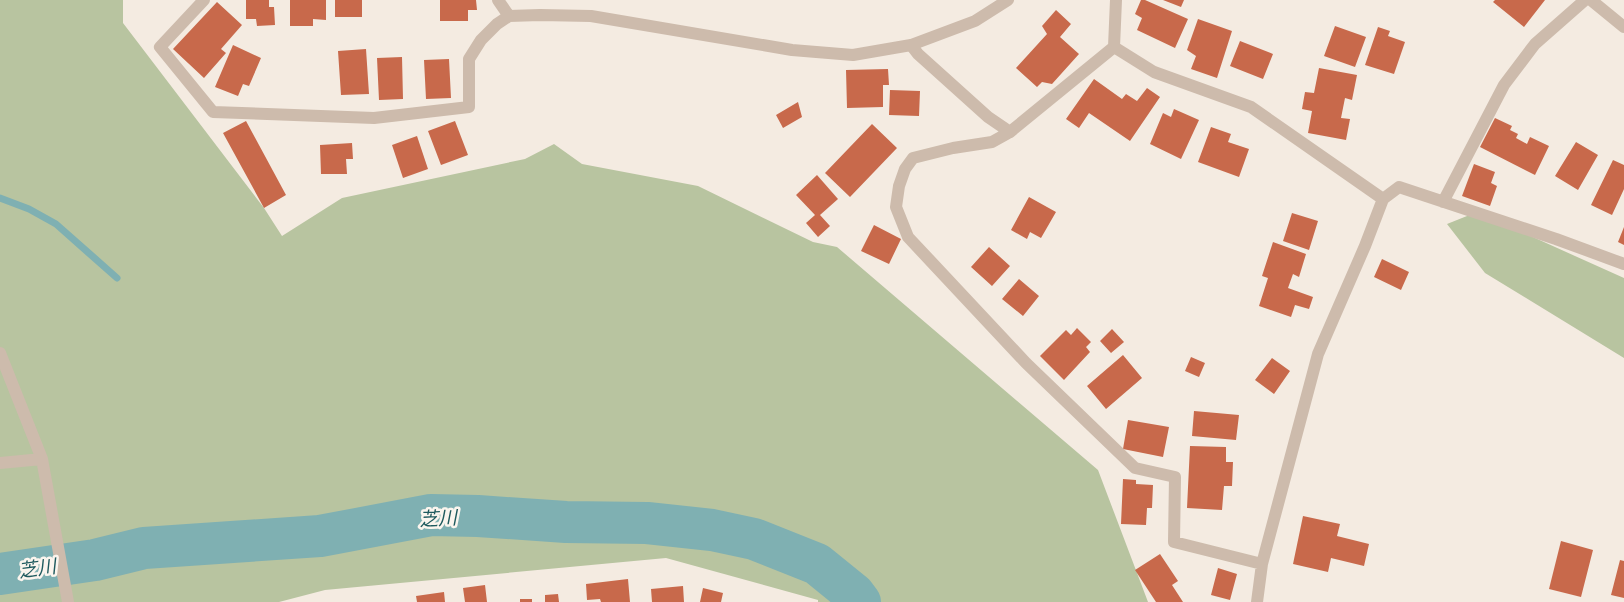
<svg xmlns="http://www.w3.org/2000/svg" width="1624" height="602" font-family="Manrope,'Noto Sans JP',sans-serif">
	<rect width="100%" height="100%" fill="#f4ebe1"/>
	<!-- green -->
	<path fill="#b8c4a0" d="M0,0H123V23L264,208L282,236L342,198L525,159L554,144L582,164L698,186L813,242L837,247L1098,470L1148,602H818V600L666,558L325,590L279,602H0Z
		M1477,212L1624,278V358L1485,273L1447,224Z"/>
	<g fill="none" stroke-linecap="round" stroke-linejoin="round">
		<!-- stream -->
		<path stroke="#7fb0b2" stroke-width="7" d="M0,198L29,209L56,224L117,278"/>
		<!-- river -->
		<path stroke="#7fb0b2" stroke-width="42" d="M0,574L95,560L144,548L320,536L431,515L478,516L566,522L647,523L712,530L754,539L817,564L854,594L860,602"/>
	</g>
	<!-- building -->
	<path fill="#c8694b" d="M246,0H269V7H274L275,25L257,26L256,19H246Z
		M290,0H326V20L313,19V26H290Z
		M335,0H362V17H335Z
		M440,0H476L477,10H468V21H440Z
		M1141,0H1145L1188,19L1175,48L1137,30L1142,18L1135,14Z
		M1163,0H1184L1181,7Z
		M1495,0H1545L1524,27L1493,2Z
		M217,2L242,25L221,49L226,53L204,78L173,49Z
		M1056,10L1071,24L1060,37L1079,54L1052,84L1042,82L1037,87L1016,68L1047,34L1042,26Z
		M1198,19L1232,31L1217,78L1191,69L1196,56L1187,50Z
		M1335,26L1366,37L1355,67L1324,56Z
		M1378,27L1390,31L1388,36L1405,42L1394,74L1365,65Z
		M1240,41L1273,54L1263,79L1230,66Z
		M233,45L261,58L249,86L243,84L238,96L215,87Z
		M366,49L369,94L341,95L338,51Z
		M402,57L403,99L379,100L377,58Z
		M449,59L451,98L426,99L424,60Z
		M1319,68L1357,75L1352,100L1345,98L1341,118L1350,119L1346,140L1308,133L1312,111L1302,109L1305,92L1314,93Z
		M888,69L889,85H883V107L847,108L846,70Z
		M1094,79L1122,99L1126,94L1137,101L1147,88L1160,97L1130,141L1089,113L1079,128L1066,119Z
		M890,90L920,91L919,116L889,115Z
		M798,102L802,117L783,128L776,115Z
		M1174,109L1199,120L1181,159L1150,144L1163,113L1171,117Z
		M1495,118L1512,126L1510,130L1518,134L1516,138L1527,144L1530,137L1549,146L1535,175L1480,147Z
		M246,121L286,195L264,208L223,133Z
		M455,121L468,155L441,165L428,131Z
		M872,124L897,148L850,197L825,173Z
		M1211,127L1231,134L1228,142L1249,149L1239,177L1198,162Z
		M417,136L428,169L403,178L392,145Z
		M1576,142L1598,155L1578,190L1555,176Z
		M352,143L353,159H346L347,174H321L320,145Z
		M1613,160L1624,165V189L1612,215L1591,205Z
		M1474,164L1495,172L1491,183L1497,186L1490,206L1462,196Z
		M817,175L838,199L820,215L830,226L818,237L806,223L815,215L796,195Z
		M1029,197L1056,212L1041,238L1030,232L1027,239L1011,230Z
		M1292,213L1318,221L1309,250L1283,241Z
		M874,225L901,239L889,264L861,251Z
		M1624,227V245L1618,242Z
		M1273,242L1306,254L1299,277L1293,274L1288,288L1313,297L1309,309L1295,305L1291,317L1259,306L1268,278L1262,276Z
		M989,247L1010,266L992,286L971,267Z
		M1382,259L1409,272L1401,290L1374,277Z
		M1019,279L1039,296L1023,316L1002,299Z
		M1077,328L1091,342L1086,347L1090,352L1064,380L1040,356L1066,330L1071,335Z
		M1112,329L1124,342L1111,353L1100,341Z
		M1123,355L1142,378L1106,409L1087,386Z
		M1191,357L1205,363L1199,377L1185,371Z
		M1272,358L1290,371L1274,394L1255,380Z
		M1194,411L1239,415L1236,440L1192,436Z
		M1128,420L1169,427L1163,457L1123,449Z
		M1190,446L1226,447V462H1233L1232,486H1224L1222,510L1187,508Z
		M1123,479L1136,480V484L1153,485L1152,508H1147L1146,525L1121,524Z
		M1303,516L1340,524L1337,536L1369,544L1364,566L1331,558L1328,572L1293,564Z
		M1561,541L1593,550L1581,597L1549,589Z
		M1160,554L1178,581L1172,585L1183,602H1156L1135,570Z
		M1620,560L1624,561V598L1611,595Z
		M1218,568L1237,574L1230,600L1211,595Z
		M628,579L630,602H601L600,599L587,600L586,584Z
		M485,585L487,602H465L463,588Z
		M683,586L684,602H652L651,589Z
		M703,588L723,593L721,602H700Z
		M444,592L445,602H417L416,596Z
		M558,594L559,602H545V595Z
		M520,599H532V602H520Z"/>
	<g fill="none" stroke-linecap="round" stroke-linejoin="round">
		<!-- minor -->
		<path stroke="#cdbbac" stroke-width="12" d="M204,0L160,47L213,112L374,118L469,107V59L481,40L497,24L509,16L540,15L591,16L792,50L853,55L911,45L975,21L1008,0
			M498,0L509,16
			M1116,0L1114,47L1154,72L1251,107L1383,199
			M1591,0L1624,27
			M911,45L918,54L988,117L1010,132L1114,47
			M1010,132L992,142L953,148L913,158L905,169L899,186L896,207L908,237L1026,363L1135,468L1175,477L1174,542L1262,564
			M1443,202L1504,85L1535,44L1585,0
			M0,353L42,459L68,602
			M0,463L42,459
			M1257,602L1262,564L1318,354L1365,246L1383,199L1399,187L1556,239L1624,264"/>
	</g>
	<g text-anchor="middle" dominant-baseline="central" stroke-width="5" stroke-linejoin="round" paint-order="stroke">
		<!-- water labels -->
		<g font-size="19" font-style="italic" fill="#1f5a5e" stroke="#fbf5ee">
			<text transform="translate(438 518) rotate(-3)">芝川</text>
			<text transform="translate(37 568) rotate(-8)">芝川</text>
		</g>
	</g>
</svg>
